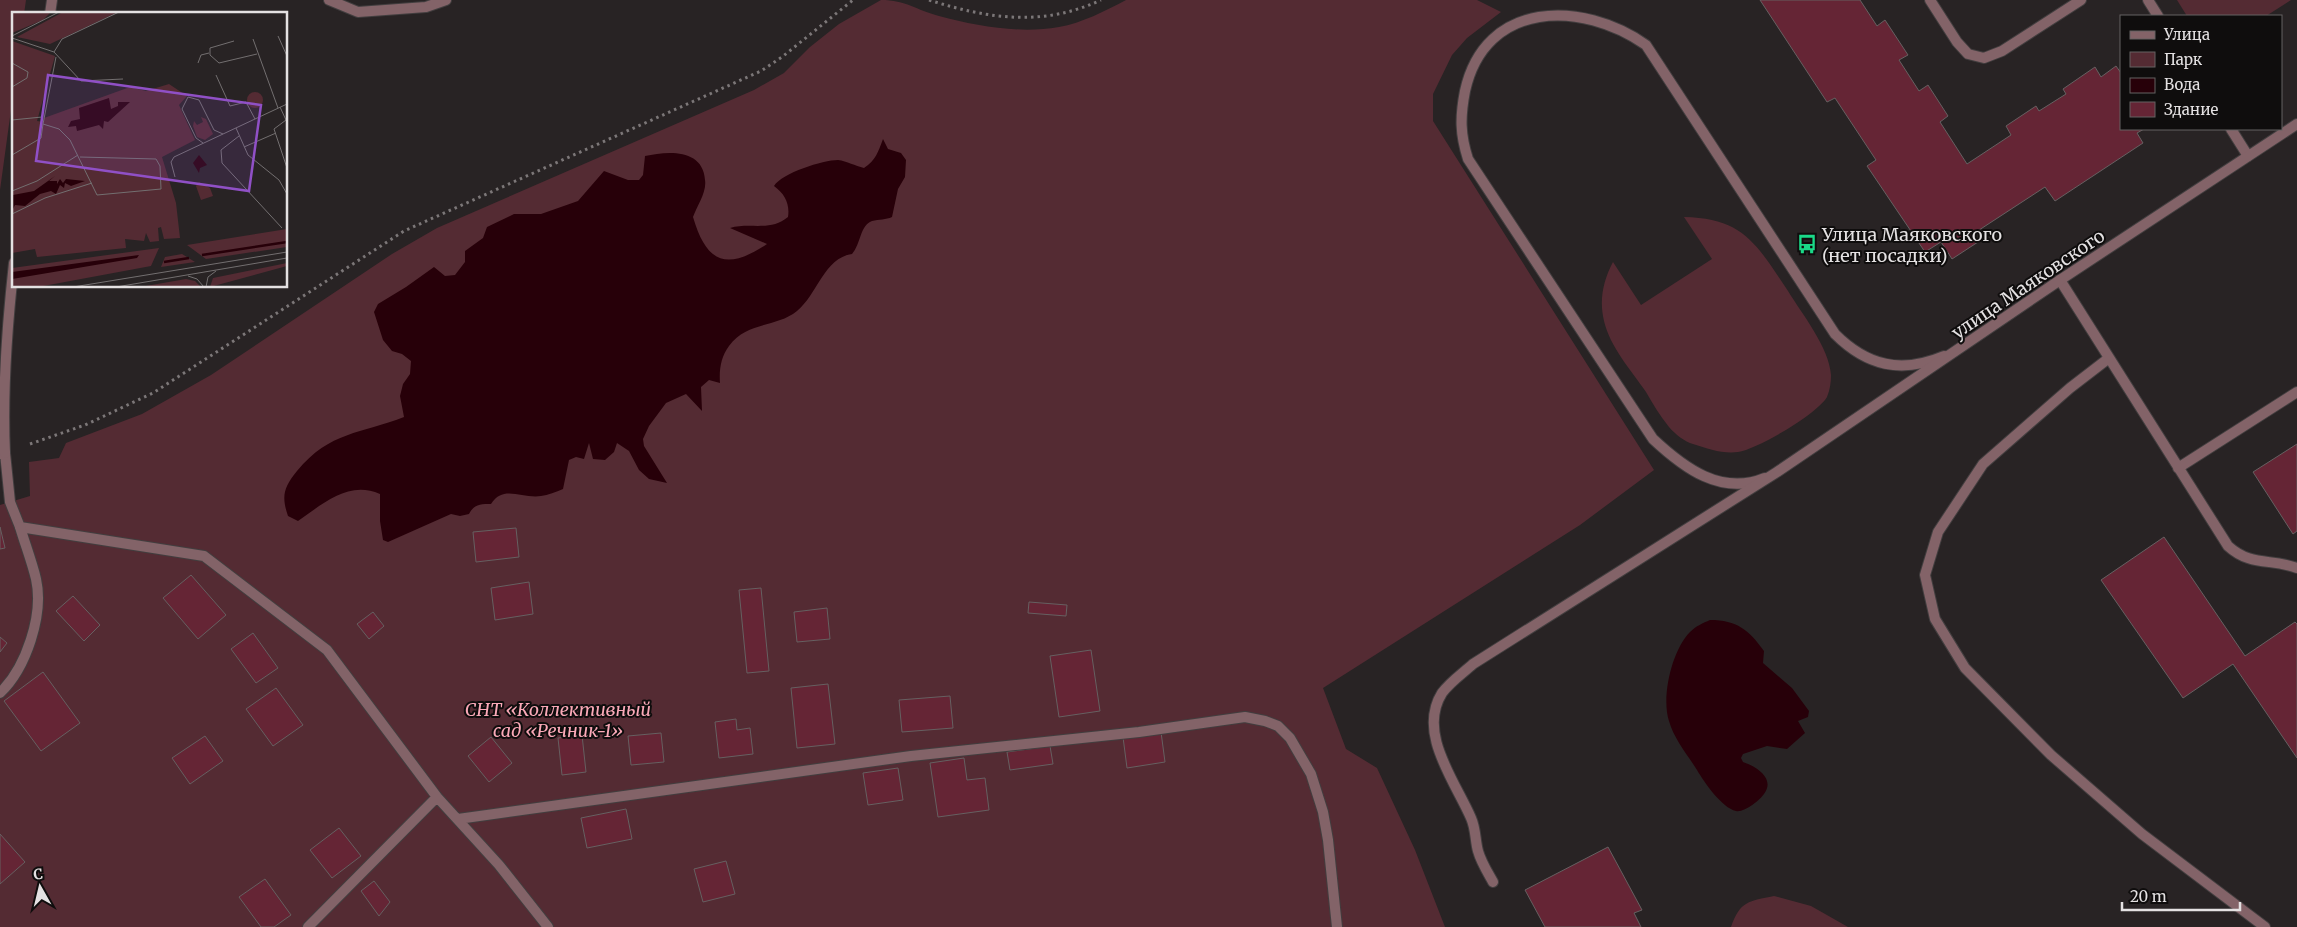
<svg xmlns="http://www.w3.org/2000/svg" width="2297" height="927" font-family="Merriweather,serif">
	<rect width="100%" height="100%" fill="#282324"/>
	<!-- green -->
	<path fill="#542b33" d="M0,0H26L24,14H14V88L0,190Z
		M881,0C906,0 916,10 939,16C977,26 1019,34 1059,27C1082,23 1105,11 1126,0H1477L1501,12L1467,38L1452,55L1433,94V121L1654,470L1580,525L1323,688L1346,749L1377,768L1415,850L1445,927H0V505L30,496L29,462L59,458L66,443L142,414L211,375L392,254L437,228L754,90L784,73L810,47L839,24Z
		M2177,0H2291L2266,16H2187Z
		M1684,217C1744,218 1757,245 1788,291C1802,314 1829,347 1831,375C1831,382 1830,390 1827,397C1817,414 1758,449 1738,452C1723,454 1708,449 1693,444C1685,442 1675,434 1669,427C1660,416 1653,404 1646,392C1631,370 1610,347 1604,321C1599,300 1603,281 1613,262L1641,305L1712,259Z
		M1774,896L1811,906L1848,927H1731C1740,901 1749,901 1774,896Z"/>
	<!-- water -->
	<path fill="#270009" d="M883,139L888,149L901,153L906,160L905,177L898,189L892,217C886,220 879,219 872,221C860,225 861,244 852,254C824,258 817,295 797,311C776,328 747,321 729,346C721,357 719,369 720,383L709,380L701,387L702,411L686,394L666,403L649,426L643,439L644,446L667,483L649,479L639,470L629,451L617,443L614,452L605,460L593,459L589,443L584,459L576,457L569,460L563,489C556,492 548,495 541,496C522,499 503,484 491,504C481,504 474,504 469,514L460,516L451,514L388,542L383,540L380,521V494C348,480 323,504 298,521L288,516C281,496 284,487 297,471C330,431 361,434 404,417L400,396L403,384L410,374L411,361L402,354L392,351L383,340L374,312L378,304L406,287L434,267L445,276L455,275L465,262V251L483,238L487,227L514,214H541L578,201L604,171L628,180H639L643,175L645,156C667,151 703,148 705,180C707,192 697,206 693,217C707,265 728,270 767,244L730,228C750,222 770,232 788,217C790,204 785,194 774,186C782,173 823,160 838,160C847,161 855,166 864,168C876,160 878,152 883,139Z
		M1710,620C1737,620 1749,630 1764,651L1763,663L1792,688L1809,711L1808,717L1798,721L1805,733L1787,749L1767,746L1743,754L1741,758L1743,762C1755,766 1776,778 1764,794C1760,800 1744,813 1736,811C1722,808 1704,782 1697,770C1687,754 1674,739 1669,721C1661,697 1672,650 1690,632C1696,626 1703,623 1710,620Z"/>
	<!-- building -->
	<path fill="#652535" stroke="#666061" d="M1760,0H1860L1877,26L1885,20L1908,55L1899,60L1919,91L1928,85L1948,116L1940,122L1967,164L2011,135L2006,126L2036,106L2039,111L2066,94L2063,89L2095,67L2101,77L2116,66L2121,73V129H2144L2137,133L2143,143L2055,201L2045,187L1973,234L1978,242L1952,259L1941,242L1925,252L1867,166L1876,160L1835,98L1827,102Z
		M2297,444V531L2293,534L2253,472Z
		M0,527L5,548L0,549Z
		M516,528L519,557L476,562L473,532Z
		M2164,537L2245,656L2295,622L2297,624V758L2233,664L2183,698L2101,580Z
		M191,575L226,615L198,639L163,598Z
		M529,582L533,614L495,620L491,588Z
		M761,588L769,671L747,673L739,590Z
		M73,596L100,625L84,641L56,611Z
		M1029,602L1067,605L1066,616L1028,613Z
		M827,608L830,639L797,642L794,612Z
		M373,612L384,626L369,639L357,624Z
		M253,633L278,668L256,683L231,649Z
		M0,637L7,643L0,652Z
		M1091,650L1100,711L1059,717L1050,656Z
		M43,672L80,723L41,751L4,701Z
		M828,684L835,744L797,748L791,688Z
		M276,688L303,725L273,746L246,709Z
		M950,696L953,728L902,732L899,700Z
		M736,719L737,730L750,728L753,754L719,758L715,722Z
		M1161,732L1165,762L1127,768L1123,737Z
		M661,733L664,762L631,765L628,736Z
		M582,735L586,772L562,775L558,738Z
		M205,736L223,761L190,784L172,758Z
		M491,737L512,763L489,782L468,756Z
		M1050,746L1053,764L1010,770L1007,752Z
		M964,758L967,780L985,778L989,810L938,817L930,763Z
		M898,768L903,800L868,805L863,773Z
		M626,809L632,839L587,848L581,818Z
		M339,828L361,856L332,878L310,850Z
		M0,834L25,862L0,884Z
		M1608,847L1642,910L1634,913L1641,927H1545L1525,890Z
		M726,861L735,894L703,902L694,869Z
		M265,879L291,915L274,927H261L239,897Z
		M374,881L390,902L379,916L361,891Z"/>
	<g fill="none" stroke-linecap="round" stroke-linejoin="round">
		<defs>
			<path id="service" d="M329,0L358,12L426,7L446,0
				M1930,0L1957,42L1968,54L1984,58L2002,51L2081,0
				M2148,0L2158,16
				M2231,129L2248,156
				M2060,280L2228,546C2251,567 2271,558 2297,568
				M2109,358L2070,388L1983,464L1938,532L1925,575L1935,619L1965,668L2051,755L2142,834L2265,927
				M0,454L5,453L10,502L20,527L204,556L327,650L437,797L499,865L548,927
				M2178,468L2297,392
				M1765,478C1721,496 1684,468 1653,439L1468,159C1460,134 1460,117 1465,91C1485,0 1582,0 1646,45L1835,334C1867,366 1901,374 1944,356
				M458,819L911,756L1139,732L1245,717L1265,721L1278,726L1290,738L1311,774L1323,812L1328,840L1337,927
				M308,927L437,797"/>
			<path id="minor" d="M50,14L52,0
				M5,453C2,389 7,326 14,263
				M0,693C26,668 44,615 36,579C32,562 25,544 20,527
				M1493,882C1488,873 1481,862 1478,851C1475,840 1476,829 1471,818C1455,781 1417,733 1442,693C1450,682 1463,673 1473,664L1777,472L2060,280L2297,124"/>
		</defs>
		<!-- service casing -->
		<use href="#service" stroke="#423e3f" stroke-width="12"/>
		<!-- minor casing -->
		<use href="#minor" stroke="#423e3f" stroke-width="12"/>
		<!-- path -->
		<path stroke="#7c7778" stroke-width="3" stroke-dasharray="2.5 4" stroke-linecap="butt" d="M929,0C989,19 1043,27 1101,0
			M30,444L85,425L153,393L404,231L761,71L782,57L853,0"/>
		<!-- service -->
		<use href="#service" stroke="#836368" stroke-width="10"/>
		<!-- minor -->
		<use href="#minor" stroke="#836368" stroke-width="10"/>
	</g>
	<!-- icons -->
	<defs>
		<symbol id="bus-bare" viewBox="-9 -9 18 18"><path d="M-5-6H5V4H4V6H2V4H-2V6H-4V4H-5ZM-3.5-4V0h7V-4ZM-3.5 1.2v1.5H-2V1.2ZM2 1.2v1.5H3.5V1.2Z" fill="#1ad988" stroke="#0f0d0d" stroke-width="2.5" paint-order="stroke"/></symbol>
	</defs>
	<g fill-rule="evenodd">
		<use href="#bus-bare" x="1793" y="230" width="28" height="28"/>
	</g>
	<g text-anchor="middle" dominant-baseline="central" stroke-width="4" stroke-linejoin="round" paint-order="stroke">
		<!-- poi labels -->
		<g font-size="18" fill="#e4e1e2" stroke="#0f0d0d" text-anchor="start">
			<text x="1822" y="234">Улица Маяковского<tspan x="1822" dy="21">(нет посадки)</tspan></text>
		</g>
		<!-- street labels -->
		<g font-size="18" fill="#e4e1e2" stroke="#0f0d0d">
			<text transform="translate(2028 284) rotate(-34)">улица Маяковского</text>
		</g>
		<!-- park labels -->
		<g font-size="18" font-style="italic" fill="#fba9b8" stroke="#0f0d0d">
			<text x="558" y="709">СНТ «Коллективный<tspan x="558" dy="21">сад «Речник-1»</tspan></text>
		</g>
	</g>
	<!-- overview -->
	<g transform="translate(12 12)">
		<rect width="275" height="275" fill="#282324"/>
		<path d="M0,0H39L31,8L0,21ZM51,0H106L38,32L5,25ZM0,29L43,44L25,109L32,110V106L118,75L134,79L157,72L175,84L167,93L183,128L150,145L164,191L168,226L152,227L149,215L146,216L147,229L138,230L134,221L132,229L113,227L114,236L25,245L23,237L0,241ZM235 88a8 8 0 1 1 16 0a8 8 0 1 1-16 0ZM189,105L194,107L201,122L193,128L185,125L181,114L182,109L185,113L191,110ZM187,170L198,176L201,184L189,188L184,174ZM275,217V235L194,247L175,233ZM147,236L139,254L26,275H0V256ZM170,242L183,250L149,255L153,245ZM275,251V254L198,275L201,266ZM174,267L183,269L189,275H128Z" fill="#542b33"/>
		<path d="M97,86L99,97L106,94V90H118L96,110L92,109L91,117L87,113L65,119L64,114L56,115L59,109L68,107L67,96ZM187,143L195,153L188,156L187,161L181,151ZM43,164L37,169H45V172L48,167L51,171L54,167L73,169L59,174L53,171L52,176L48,173L44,182L39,179L28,182L13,194L3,193L0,199L1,183L22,179ZM127,243L125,246L0,267V260Z" fill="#270009"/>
		<path fill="none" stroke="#270009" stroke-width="2.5" d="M190,243L275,230M152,250L177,246"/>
		<path fill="none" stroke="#736f70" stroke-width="1" d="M0,24L47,0M266,24L275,44M0,26L42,40L69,69L111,67M241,27L266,96M222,29L198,36V43L207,51L245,42M42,40L50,27L107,0M44,45L31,112L47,117L58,128L85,183L149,177L148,154L144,147L68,145M0,51L16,60L15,66L0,75M186,51L189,43L197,41M204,63L218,94L234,90L243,107M268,95L274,108L262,117L275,156M0,108L30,105M224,116L236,143L267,168L275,182M227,124L209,138L210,151L270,216M191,131L184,126L170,97L176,85L187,88L202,118L211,122M232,135L264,121M0,143L29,126L31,112M163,165L159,150L162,145L275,92M0,179L25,169L66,143M0,202L33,186L80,171M176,264L185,267L192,275M61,275L275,240M104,275L275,246M194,275L196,265L204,259"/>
		<path fill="#9050c6" fill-opacity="0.15" stroke="#9050c6" stroke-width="2.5" d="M36,63L249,93L237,179L24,149Z"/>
		<rect width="275" height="275" fill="none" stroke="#e4e1e2" stroke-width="2.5"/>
	</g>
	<!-- legend -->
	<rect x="2120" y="15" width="162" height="115" fill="#0f0d0d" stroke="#646262"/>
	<rect x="2130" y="31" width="25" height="8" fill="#836368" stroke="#646262"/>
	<text x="2164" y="40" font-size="15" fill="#e4e1e2">Улица</text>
	<rect x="2130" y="52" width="25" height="15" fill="#542b33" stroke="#646262"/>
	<text x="2164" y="65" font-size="15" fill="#e4e1e2">Парк</text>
	<rect x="2130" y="78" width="25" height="15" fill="#270009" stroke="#646262"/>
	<text x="2164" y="90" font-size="15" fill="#e4e1e2">Вода</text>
	<rect x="2130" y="102" width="25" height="15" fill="#652535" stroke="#646262"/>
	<text x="2164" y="115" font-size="15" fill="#e4e1e2">Здание</text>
	<!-- north arrow -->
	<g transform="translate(40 887) rotate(352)" stroke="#0f0d0d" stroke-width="4" paint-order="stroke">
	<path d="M0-4L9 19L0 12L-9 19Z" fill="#e4e1e2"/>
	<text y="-8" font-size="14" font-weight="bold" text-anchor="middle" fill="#e4e1e2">С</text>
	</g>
	<!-- scale -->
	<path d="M2122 902v8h118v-8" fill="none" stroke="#e4e1e2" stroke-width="2.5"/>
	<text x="2130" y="902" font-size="15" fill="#e4e1e2" stroke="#0f0d0d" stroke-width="4" paint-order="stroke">20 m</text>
</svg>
